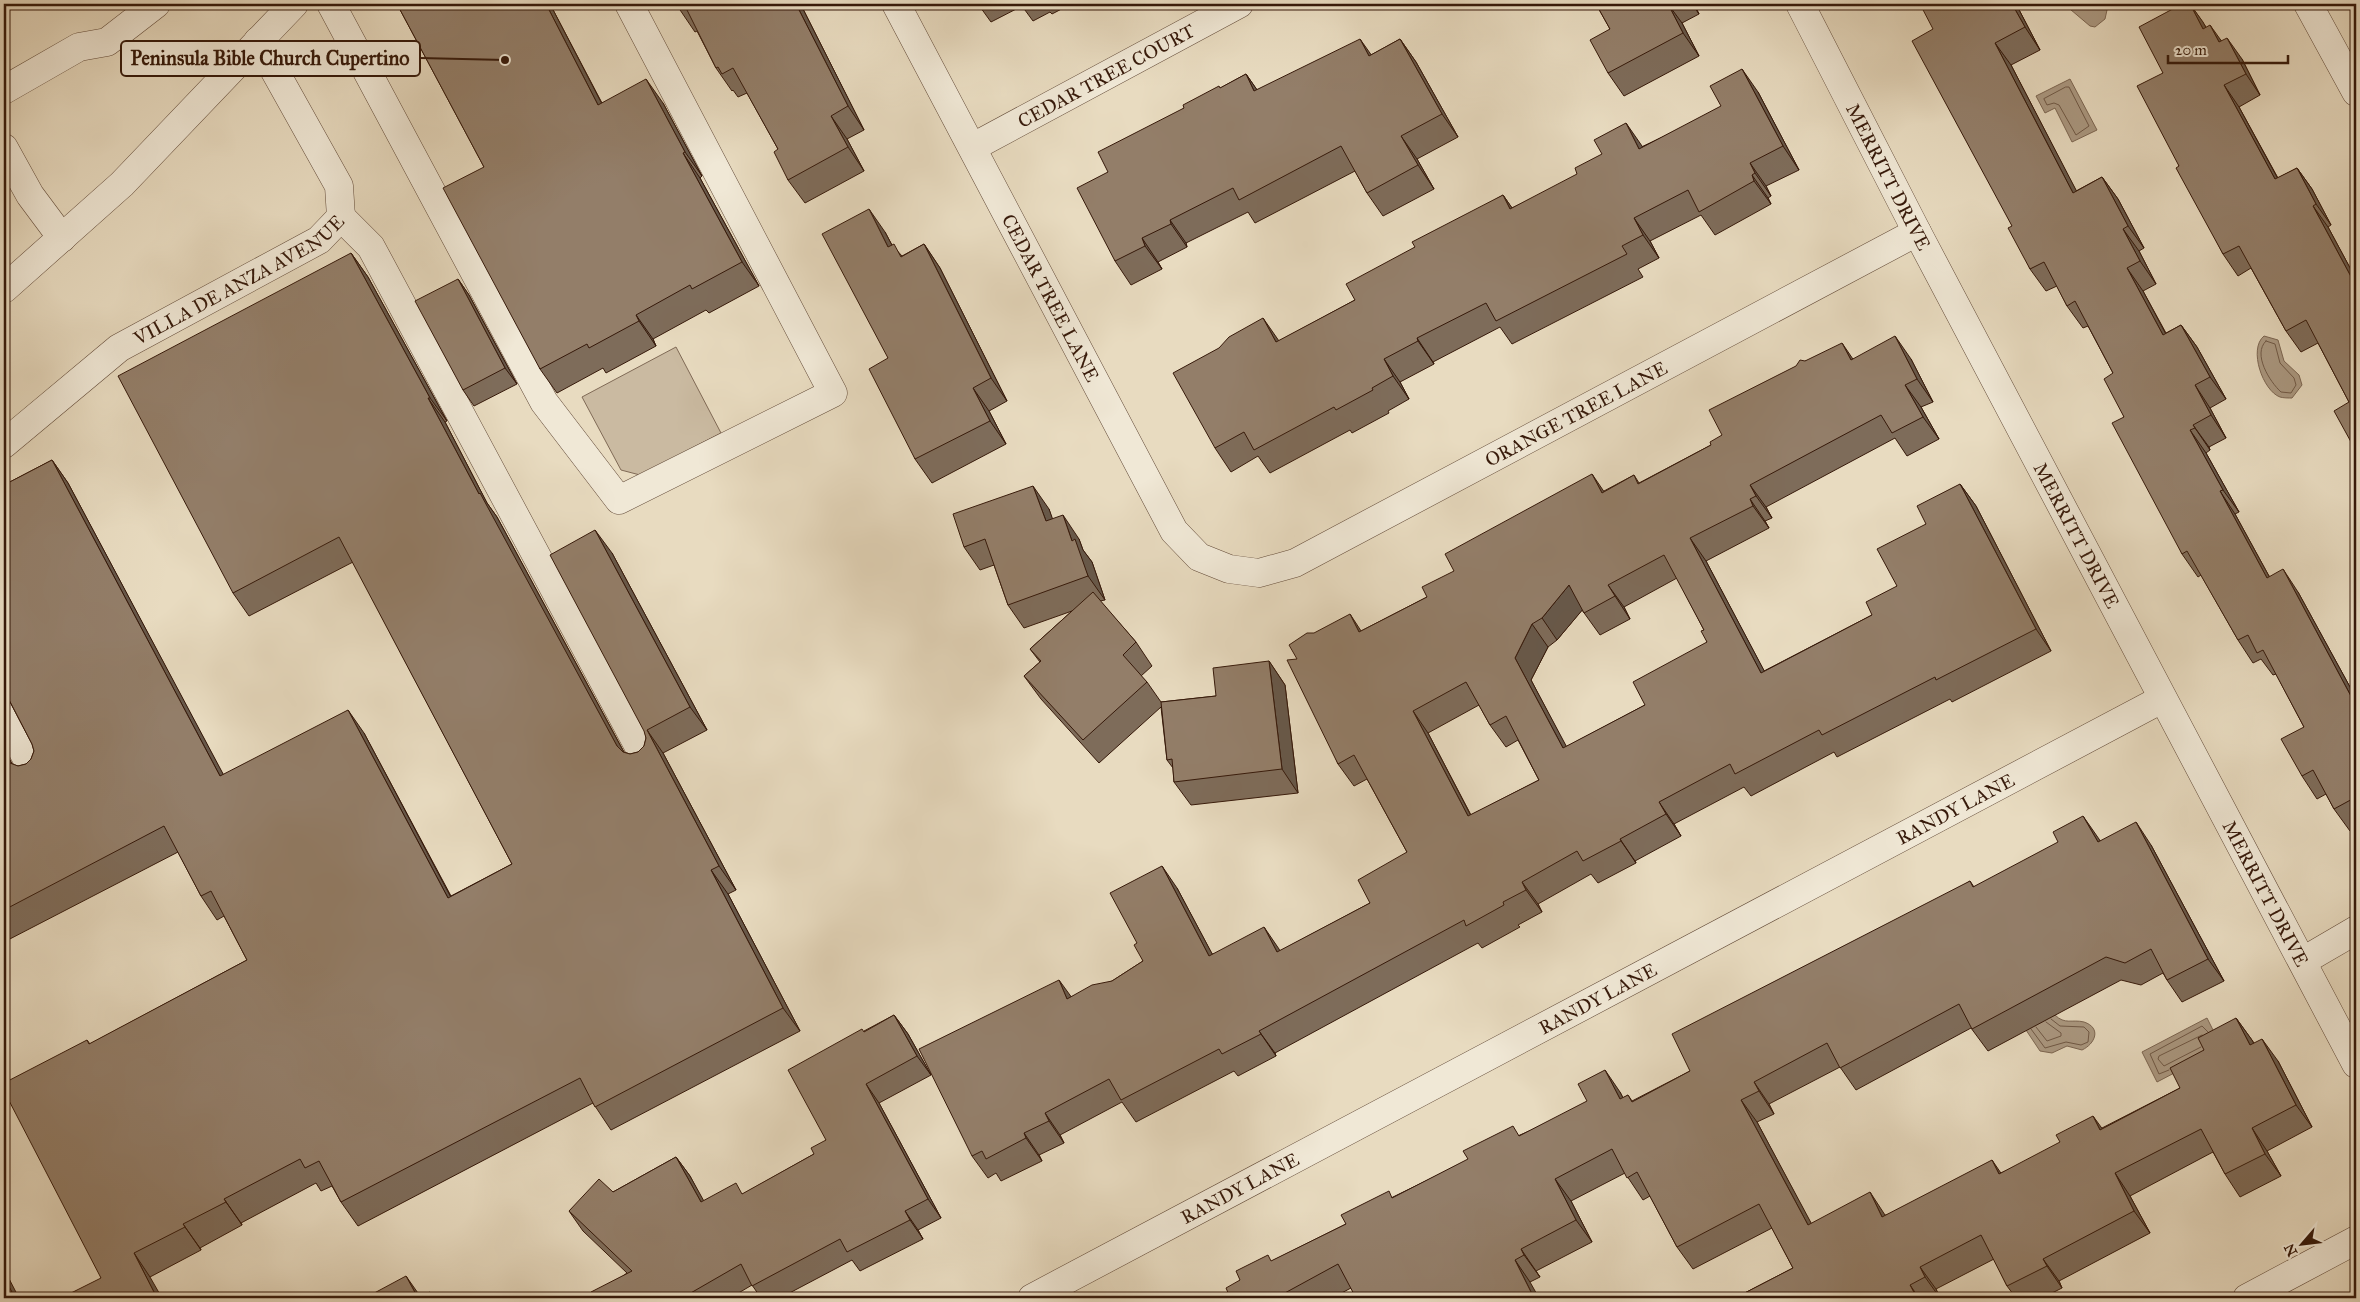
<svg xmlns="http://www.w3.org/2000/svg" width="2360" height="1302" font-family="'IM FELL Great Primer',serif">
	<rect width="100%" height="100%" fill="#e8dbc0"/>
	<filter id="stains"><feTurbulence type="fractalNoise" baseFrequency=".004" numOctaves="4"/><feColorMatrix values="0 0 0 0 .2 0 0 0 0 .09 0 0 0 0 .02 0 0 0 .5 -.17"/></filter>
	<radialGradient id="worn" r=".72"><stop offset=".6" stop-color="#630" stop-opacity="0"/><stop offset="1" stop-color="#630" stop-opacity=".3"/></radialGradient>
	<!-- green -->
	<path fill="#cabaa1" stroke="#806a56" d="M676,347L721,433L640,475L621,470L582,397Z"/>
	<!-- water -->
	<path fill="#ab9982" stroke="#7c6652" d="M2064,4H2103L2107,10L2105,19L2095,27L2090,26Z
		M2070,79L2097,130L2072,142L2055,108L2045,113L2036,96Z
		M2264,336L2278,340L2284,361L2299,375L2302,385L2292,398C2289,398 2283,398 2280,397C2263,391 2248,349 2264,336Z
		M2055,1015C2065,1025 2072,1019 2084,1022C2102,1028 2095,1044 2082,1050L2067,1046L2052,1053L2040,1051L2024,1027Z
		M2207,1018L2222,1048L2157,1082L2142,1052Z"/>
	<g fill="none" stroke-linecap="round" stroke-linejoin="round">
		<!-- shore -->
		<path stroke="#705946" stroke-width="1" d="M2066,87H2069L2089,126L2076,135L2059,105L2054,103L2047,105L2044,99Z
			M2266,341L2275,344L2280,363L2294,378L2296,385L2291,393L2281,392C2270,382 2252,354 2266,341Z
			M2036,1027L2047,1041L2061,1036V1033L2046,1022
			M2031,1029L2045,1048L2066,1042L2081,1045L2088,1042L2089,1032L2084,1027L2060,1026L2051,1019
			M2201,1047L2164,1066L2158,1059L2159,1056L2202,1035
			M2169,1070L2159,1074L2150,1054L2202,1026L2208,1032"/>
		<defs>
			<g id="minor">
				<path d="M331,4L544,402L619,500L833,393L629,4"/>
				<path id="s1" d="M896,4L1174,531L1199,557L1229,569L1259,573L1295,563L1917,232"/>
				<path id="s2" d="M1800,4L1917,232L2356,1064"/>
				<path d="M2308,4L2356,92"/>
				<path d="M4,90L79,47L107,42L156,4"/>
				<path id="s3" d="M973,147L1239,4"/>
				<path d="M4,148L30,195L62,238"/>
				<path d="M341,217L371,247L647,762"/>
				<path d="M4,289L122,184L294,4"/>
				<path id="s4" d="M4,444L119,348L319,240L341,217L339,186L258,41"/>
				<path d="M4,716L35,774"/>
				<path d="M2303,961L2356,930"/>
				<path id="s5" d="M1032,1298L2162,699"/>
				<path d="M2247,1298L2356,1240"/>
			</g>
		</defs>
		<!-- minor casing -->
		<use href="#minor" stroke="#624a38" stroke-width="29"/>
		<!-- minor -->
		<use href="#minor" stroke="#f0e8d6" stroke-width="28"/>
	</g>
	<!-- wall -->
	<path fill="#7e6c5a" stroke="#36190a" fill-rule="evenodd" d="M397,4H550L602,103H663L702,176L700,178L759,286L709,313L706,310L653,339L656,346L606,373L603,368L557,393L540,369L484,167Z
		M676,4H800L803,9L864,130L847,139L864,171L805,203L788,180L778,149L747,93L738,97L733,90L732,91L716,68L697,31L695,32Z
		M978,4H1071L1052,14L1050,12L1033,21L1022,6L991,22Z
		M1386,4H1404L1389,9Z
		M1596,4H1694L1699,14L1682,23L1699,56L1624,96L1608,73L1610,29Z
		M2016,4L2040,50L2011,65L2076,191L2102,177L2118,199L2144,248L2139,251L2156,284L2143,291L2166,333L2181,325L2197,347L2226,399L2210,408L2226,438L2209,447L2210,450L2206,453L2239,512L2235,514L2269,576L2298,592L2356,698V828L2350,831L2334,809L2326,794L2317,799L2302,776L2304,727L2276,674L2273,675L2261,659L2253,663L2238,640L2201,575L2198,577L2182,554L2124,417L2113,373L2088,326L2083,328L2067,306L2057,286L2046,291L2030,269L1933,29Z
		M2182,4H2190L2206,27L2242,59L2260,95L2239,107L2278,178L2297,168L2312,189L2331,225L2328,227L2356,279V451L2349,402L2318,343L2301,352L2286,331L2251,268L2238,276L2223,254L2179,166L2163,73Z
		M1400,39L1416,62L1458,137L1417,159L1434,189L1383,216L1367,193L1355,171L1255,223L1248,212L1186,243L1187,247L1158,262L1162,269L1131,285L1115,261L1108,172L1184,108L1246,74L1257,90L1371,55Z
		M1758,92L1799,170L1766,186L1771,196L1768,198L1771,204L1715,235L1701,215L1650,241L1659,258L1638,269L1643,277L1512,344L1500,327L1433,362L1434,364L1400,382L1409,399L1388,411L1389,413L1352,433L1350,430L1270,473L1258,456L1231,472L1215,448L1279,341L1355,300L1415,247L1503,195L1512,208Z
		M885,232L892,245L902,256L924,244L940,268L1007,401L989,411L1006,444L932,483L915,459L888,358Z
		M351,253L368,277L447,421L445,422L487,503L497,517L624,752L630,754L638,752L644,746L646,738L612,553L707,730L663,753L736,890L728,894L800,1031L611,1130L593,1103L358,1226L341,1202L332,1186L321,1191L316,1183L241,1223L242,1225L200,1248L201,1250L150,1277L101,1278L87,1040L90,1044L247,960L224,916L217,920L201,896L178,852L4,942V749L12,764L18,766L26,764L31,759L34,751L32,744L10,702L4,701V485L52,460L68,483L223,775L364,733L451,896L512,864L353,562L249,616L233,593Z
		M458,279L469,295L517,384L474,406L463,390Z
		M1853,359H1911L1933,402L1921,407L1939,439L1907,456L1895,438L1766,507L1772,518L1765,521L1769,528L1706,561L1764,671L1872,615L1897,586L1926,524L1960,484L1976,506L2051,651L1952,702L1950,699L1837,757L1834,752L1751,796L1744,787L1674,824L1681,836L1635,861L1636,863L1598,883L1591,874L1538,904L1542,912L1518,925L1520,927L1482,948L1478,943L1275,1053L1276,1056L1238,1076L1234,1071L1136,1122L1122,1102L1060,1135L1064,1143L1039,1155L1042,1161L1001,1181L996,1173L988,1178L972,1156L1071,997L1112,981L1143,961L1137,943L1177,888L1212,954L1280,951L1370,903L1407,852L1367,779L1354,786L1338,764L1297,659L1361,631L1427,597L1604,491L1634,475L1639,483L1711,445L1805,361ZM1677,578L1704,630L1707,642L1645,705L1566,747L1531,680L1548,647L1557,640L1582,610L1600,635L1630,619L1624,607ZM1479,705L1490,725L1506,747L1518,740L1539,780L1471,815L1428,733Z
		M1049,509L1052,519L1079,539L1083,550L1092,562L1105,600L1100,601L1136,642L1152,666L1141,676L1147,682L1161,702L1216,696L1269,661L1285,685L1298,793L1191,805L1174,782L1173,768L1167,760L1161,707L1099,763L1041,699L1024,676L1040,662L1030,649L1072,611L1024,628L1008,605L994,565L980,570L964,547Z
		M2100,841L2151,845L2224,981L2182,1002L2167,980L2163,973L2141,985L2121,980L1988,1051L1971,1028L1856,1090L1840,1067L1769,1104L1774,1114L1757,1122L1811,1224L1886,1215L2001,1173L2102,1128L2180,1088L2204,1050L2236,1018L2254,1043L2278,1061L2312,1127L2267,1151L2281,1176L2240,1197L2225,1174L2213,1152L2130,1196L2150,1233L2059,1281L2062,1288L2042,1298H2016L2007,1286L1994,1259L1936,1289L1940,1298H1735L1793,1268L1772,1228L1693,1269L1677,1247L1650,1196L1643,1200L1625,1173L1571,1201L1592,1242L1536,1271L1540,1277L1530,1282L1351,1288L1332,1298H1222L1229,1295L1240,1280L1272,1261L1346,1224L1393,1197L1520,1135L1620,1092L1623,1098L1628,1095L1632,1101L1690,1071L1970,881L1974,887Z
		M894,1015L908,1034L931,1075L879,1103L941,1218L918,1230L923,1239L860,1271L852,1260L780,1298H761L752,1285L730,1298H594L627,1273L583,1231L569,1211L613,1192L676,1157L690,1176L703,1201L743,1194L814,1154L826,1140L864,1031Z"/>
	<!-- shaded-wall -->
	<path fill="#67584a" stroke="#36190a" d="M546,4H550L615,129L598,105Z
		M796,4H800L803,9L864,130L848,106Z
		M1668,4L1682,23L1699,56L1683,33Z
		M1692,4H1694L1699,14Z
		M2012,4H2016L2040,50L2025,27Z
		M2190,4L2203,22L2218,50L2203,29Z
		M2210,25L2225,46L2219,42Z
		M2227,38L2242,59L2260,95L2246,74Z
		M1360,39L1377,63L1369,56Z
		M1400,39L1416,62L1458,137L1442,114Z
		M1995,43L2011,65L2089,215L2073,193Z
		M1742,69L1758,92L1799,170L1783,146Z
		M1246,74L1262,97L1254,91Z
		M646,79L663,103L702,176L685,152Z
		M2224,85L2239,107L2290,201L2275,179Z
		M831,116L847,139L864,171L848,147Z
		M1626,123L1642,146L1655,172L1639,149Z
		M1401,136L1417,159L1434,189L1418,165Z
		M683,153L700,178L759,286L742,262Z
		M1750,163L1766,186L1771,196L1755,173Z
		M2297,168L2312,189L2331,225L2316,204Z
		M1752,175L1768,198L1771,204L1754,181Z
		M2102,177L2118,199L2144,248L2128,226Z
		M1503,195L1519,218L1510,209Z
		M2313,206L2328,227L2356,279V286Z
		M869,209L885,232L905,270L888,247Z
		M1634,218L1650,241L1659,258L1643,235Z
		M1170,220L1186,243L1187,247L1171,224Z
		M2123,229L2139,251L2156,284L2140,261Z
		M1142,238L1158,262L1162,269L1145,246Z
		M924,244L940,268L1007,401L991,378Z
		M351,253L368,277L447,421L430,398Z
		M2127,268L2143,291L2178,357L2163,335Z
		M458,279L469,295L517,384L505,368Z
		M636,315L653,339L656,346L639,321Z
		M1263,318L1279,341L1276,342Z
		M2181,325L2197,347L2226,399L2210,377Z
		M1895,336L1911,359L1933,402L1917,379Z
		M1417,338L1433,362L1434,364L1418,341Z
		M1842,343L1857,365L1851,360Z
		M1384,359L1400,382L1409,399L1393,376Z
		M1905,385L1921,407L1939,439L1923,417Z
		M2195,385L2210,408L2226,438L2211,415Z
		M973,388L989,411L1006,444L990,421Z
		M428,398L445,422L487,503L497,517L633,769L617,746L479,494Z
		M2193,425L2209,447L2210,450L2195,428Z
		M2190,430L2206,453L2239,512L2223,490Z
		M52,460L68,483L237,800L220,776Z
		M1592,474L1607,496L1602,493Z
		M1960,484L1976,506L2051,651L2036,629Z
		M1750,485L1766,507L1772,518L1756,496Z
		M1033,486L1049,509L1062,545L1046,521Z
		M2220,491L2235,514L2282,600L2267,578Z
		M1750,499L1765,521L1769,528L1753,506Z
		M1063,515L1079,539L1083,550L1092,562L1105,600L1088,576L1072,541Z
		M595,530L612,553L707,730L690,707Z
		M1690,538L1706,561L1777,695L1761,673Z
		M2283,569L2298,592L2356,698L2353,700Z
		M1569,585L1584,608L1557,640L1542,618Z
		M1608,585L1624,607L1630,619L1615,596Z
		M1350,614L1365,637L1359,632Z
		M1532,624L1548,647L1531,680L1579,770L1563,748L1515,658Z
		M1269,661L1285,685L1298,793L1282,769Z
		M348,710L364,733L464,922L448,898Z
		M1413,711L1428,733L1483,839L1468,816Z
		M647,730L663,753L736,890L719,866Z
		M4,749L22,782L4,756Z
		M1659,802L1674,824L1681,836L1666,814Z
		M2083,816L2099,839L2114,864L2098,842Z
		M2136,822L2151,845L2224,981L2208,959Z
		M1620,839L1635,861L1636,863L1621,841Z
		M1162,866L1177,888L1225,978L1209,956Z
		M711,870L728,894L800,1031L783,1008Z
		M1522,882L1538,904L1542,912L1526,890Z
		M1264,927L1279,949L1292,974L1277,952Z
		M1059,980L1075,1002L1067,999Z
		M894,1015L908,1034L931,1075L917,1056Z
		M2236,1018L2252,1040L2266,1067L2250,1045Z
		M1259,1031L1275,1053L1276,1056L1261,1034Z
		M2262,1039L2278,1061L2312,1127L2296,1105Z
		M1605,1070L1620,1092L1635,1121L1620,1099Z
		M1754,1082L1769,1104L1774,1114L1759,1091Z
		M866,1084L879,1103L941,1218L928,1199Z
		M1741,1100L1757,1122L1824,1247L1808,1225Z
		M1045,1113L1060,1135L1064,1143L1049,1121Z
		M2093,1116L2109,1138L2100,1130Z
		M2252,1128L2267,1151L2281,1176L2265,1154Z
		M1024,1133L1039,1155L1042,1161L1026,1138Z
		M676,1157L690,1176L715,1221L701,1202Z
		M1992,1160L2007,1182L1999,1174Z
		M2115,1173L2130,1196L2150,1233L2134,1211Z
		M1555,1179L1571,1201L1592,1242L1576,1220Z
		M1870,1192L1885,1215L1898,1239L1882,1217Z
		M224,1199L241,1223L242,1225L226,1202Z
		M905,1211L918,1230L923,1239L910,1220Z
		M183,1224L200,1248L201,1250L185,1227Z
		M1521,1249L1536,1271L1540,1277L1524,1255Z
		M134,1253L150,1277L162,1298H157Z
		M2043,1259L2059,1281L2062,1288L2047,1266Z
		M1515,1260L1530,1282L1539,1298H1534Z
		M1920,1267L1936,1289L1940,1298L1925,1277Z
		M4,1269L19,1298H15L4,1277Z
		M406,1276L420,1296L421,1298H418Z
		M1910,1285L1919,1298H1917Z"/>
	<!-- building -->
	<path fill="#937e69" stroke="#36190a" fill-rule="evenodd" d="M397,4H546L598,105L646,79L685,152L683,153L742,262L692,289L690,285L636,315L639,321L589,348L587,344L540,369L443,188L484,167Z
		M676,4H796L848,106L831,116L848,147L788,180L774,152L778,149L733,68L722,74L718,67L716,68L685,6L679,9Z
		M1596,4H1668L1683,33L1608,73L1590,40L1610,29Z
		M1920,4H2012L2025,27L1995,43L2073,193L2102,177L2128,226L2123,229L2140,261L2127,268L2163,335L2181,325L2210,377L2195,385L2211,415L2193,425L2195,428L2190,430L2223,490L2220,491L2267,578L2283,569L2353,700L2356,698V798V797L2334,809L2313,770L2302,776L2281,739L2304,727L2263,650L2257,653L2248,635L2238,640L2187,551L2182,554L2112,423L2124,417L2104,379L2113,373L2075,301L2067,306L2044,262L2030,269L2008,228L2012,226L1912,41L1933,29Z
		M2182,4H2190L2203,29L2210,25L2219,42L2227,38L2246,74L2224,85L2275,179L2297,168L2316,204L2313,206L2356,286V451L2334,411L2349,402L2306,320L2286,331L2239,246L2223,254L2176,168L2179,166L2137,86L2163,73L2139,27Z
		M1360,39L1369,56L1400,39L1442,114L1401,136L1418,165L1367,193L1341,146L1239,200L1233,188L1170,220L1171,224L1142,238L1145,246L1115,261L1077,188L1108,172L1098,152L1184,108L1183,105L1219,86L1220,88L1246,74L1254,91Z
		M1742,69L1783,146L1750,163L1755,173L1752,175L1754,181L1699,212L1688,190L1634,218L1643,235L1622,246L1627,254L1496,321L1486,303L1417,338L1418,341L1384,359L1393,376L1372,388L1373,390L1336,410L1334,407L1254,450L1244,432L1215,448L1173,373L1219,348L1229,337L1263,318L1276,342L1355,300L1346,284L1415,247L1412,242L1503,195L1510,209L1577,174L1575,168L1602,154L1594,140L1626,123L1639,149L1721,106L1710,86Z
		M869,209L888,247L894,244L901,257L924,244L991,378L973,388L990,421L915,459L869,369L888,358L822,234Z
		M351,253L430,398H428L479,494L480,493L617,746L623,752L630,754L638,752L644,746L646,738L644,731L550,555L595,530L690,707L647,730L719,866L711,870L783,1008L595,1107L580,1078L341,1202L319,1161L305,1168L300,1159L224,1199L226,1202L183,1224L185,1227L134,1253L157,1298H61L101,1278L4,1091V1083L87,1040L89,1044L247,960L211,891L201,896L164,826L4,910V756L10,763L18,766L26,764L31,759L34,751L32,744L4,690V485L52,460L220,776L348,710L448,898L512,864L339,537L233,593L118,376Z
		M458,279L505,368L463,390L415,301Z
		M1895,336L1917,379L1905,385L1923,417L1892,433L1881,415L1750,485L1756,496L1750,499L1753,506L1690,538L1761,673L1872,615L1866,602L1897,586L1877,549L1926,524L1917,506L1960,484L2036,629L1936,680L1935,677L1822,735L1819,730L1735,774L1730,764L1659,802L1666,814L1620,839L1621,841L1583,861L1577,851L1522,882L1526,890L1503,902L1504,905L1466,926L1464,920L1259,1031L1261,1034L1222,1054L1219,1049L1121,1100L1109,1079L1045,1113L1049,1121L1024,1133L1026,1138L986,1159L982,1151L972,1156L919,1049L1059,980L1067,999L1092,985L1112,981L1143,961L1134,945L1137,943L1110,893L1162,866L1209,956L1264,927L1277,952L1370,903L1358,880L1407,852L1354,755L1338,764L1287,660L1297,659L1289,645L1307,633H1314L1350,614L1359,632L1427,597L1422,587L1454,571L1445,554L1592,474L1602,493L1634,475L1638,484L1711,445L1710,442L1722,435L1709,410L1796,366L1800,360L1805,361L1842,343L1851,360ZM1664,555L1704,630L1701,631L1707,642L1633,682L1645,705L1563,748L1515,658L1532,624L1542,618L1569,585L1584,613L1615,596L1608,585ZM1466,682L1490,725L1506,716L1539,780L1468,816L1413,711Z
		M1033,486L1046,521L1063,515L1072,541L1075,539L1088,576L1008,605L985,539L964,547L953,514Z
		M1093,592L1136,642L1123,655L1147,682L1083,740L1024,676L1041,661L1030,649Z
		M1269,661L1282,769L1174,782L1172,759L1167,760L1161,702L1216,696L1213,668Z
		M2083,816L2098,842L2136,822L2208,959L2167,980L2151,949L2125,963L2106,957L1972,1029L1959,1004L1840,1068L1827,1043L1754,1082L1759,1091L1741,1100L1808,1225L1870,1192L1882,1217L1992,1160L1999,1174L2060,1142L2056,1135L2093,1116L2100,1130L2180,1088L2170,1068L2204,1050L2198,1038L2236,1018L2250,1045L2262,1039L2296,1105L2252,1128L2265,1154L2225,1174L2201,1129L2115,1173L2134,1211L2043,1259L2047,1266L2007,1286L1981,1235L1920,1267L1925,1277L1910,1285L1917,1298H1735L1793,1268L1759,1204L1677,1247L1637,1172L1627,1178L1612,1149L1555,1179L1576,1220L1521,1249L1524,1255L1515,1260L1534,1298H1356L1338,1264L1283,1294L1285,1298H1222L1229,1295L1226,1288L1240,1280L1236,1271L1268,1255L1271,1261L1346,1224L1341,1215L1389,1191L1392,1198L1468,1159L1463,1151L1513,1126L1519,1136L1587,1101L1578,1084L1605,1070L1620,1099L1628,1095L1632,1102L1690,1071L1672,1034L1970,881L1973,887L2058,842L2053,832Z
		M894,1015L917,1056L866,1084L928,1199L905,1211L910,1220L847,1252L840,1239L752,1286L741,1264L682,1298H594L591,1292L632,1271L569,1211L599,1179L613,1192L676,1157L701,1202L736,1183L742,1194L814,1154L811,1148L826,1140L788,1070L862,1029L864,1032Z
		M406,1276L418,1298H365Z
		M4,1277L15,1298H4Z
		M430,1292L433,1298H418Z"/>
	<g text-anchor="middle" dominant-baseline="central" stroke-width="4" stroke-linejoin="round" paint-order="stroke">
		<!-- street labels -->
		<g font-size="19" fill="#36190a" stroke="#f0e8d6">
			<text stroke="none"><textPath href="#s3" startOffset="151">CEDAR TREE COURT</textPath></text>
			<text stroke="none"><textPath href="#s2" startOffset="194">MERRITT DRIVE</textPath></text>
			<text stroke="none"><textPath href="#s4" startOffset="288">VILLA DE ANZA AVENUE</textPath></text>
			<text stroke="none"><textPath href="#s1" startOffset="332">CEDAR TREE LANE</textPath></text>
			<text stroke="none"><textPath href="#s1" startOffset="1050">ORANGE TREE LANE</textPath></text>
			<text stroke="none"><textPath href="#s2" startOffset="599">MERRITT DRIVE</textPath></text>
			<text stroke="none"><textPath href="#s5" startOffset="1045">RANDY LANE</textPath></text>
			<text stroke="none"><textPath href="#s2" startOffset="1004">MERRITT DRIVE</textPath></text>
			<text stroke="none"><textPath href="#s5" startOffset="640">RANDY LANE</textPath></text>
			<text stroke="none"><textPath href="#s5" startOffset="235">RANDY LANE</textPath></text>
		</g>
	</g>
	<!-- callouts -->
	<path fill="none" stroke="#36190a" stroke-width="2" d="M505 60L420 58"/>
	<circle fill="#36190a" stroke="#f0e8d6" stroke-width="2" cx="505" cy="60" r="5"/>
	<rect fill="#f0e8d6" stroke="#36190a" stroke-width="2" x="121" y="41" width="299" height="35" rx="5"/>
	<g font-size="20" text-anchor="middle" font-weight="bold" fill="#36190a">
		<text x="270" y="65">Peninsula Bible Church Cupertino</text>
	</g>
	<!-- margin -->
	<rect width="2360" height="1302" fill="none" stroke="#e8dbc0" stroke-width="20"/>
	<rect x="5" y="5" width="2350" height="1292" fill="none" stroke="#36190a" stroke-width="2.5"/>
	<rect x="10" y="10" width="2340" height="1282" fill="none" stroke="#36190a"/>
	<!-- north arrow -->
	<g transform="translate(2302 1244) rotate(242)" stroke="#f0e8d6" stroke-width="4" paint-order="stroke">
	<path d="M0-4L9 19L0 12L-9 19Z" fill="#36190a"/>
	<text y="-8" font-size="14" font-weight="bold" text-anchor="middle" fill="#36190a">N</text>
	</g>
	<!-- scale -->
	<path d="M2168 55v8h120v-8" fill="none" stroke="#36190a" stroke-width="2.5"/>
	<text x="2175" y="55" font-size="15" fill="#36190a" stroke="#f0e8d6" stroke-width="4" paint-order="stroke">20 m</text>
	<rect width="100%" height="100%" filter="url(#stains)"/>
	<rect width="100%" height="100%" fill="url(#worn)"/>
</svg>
